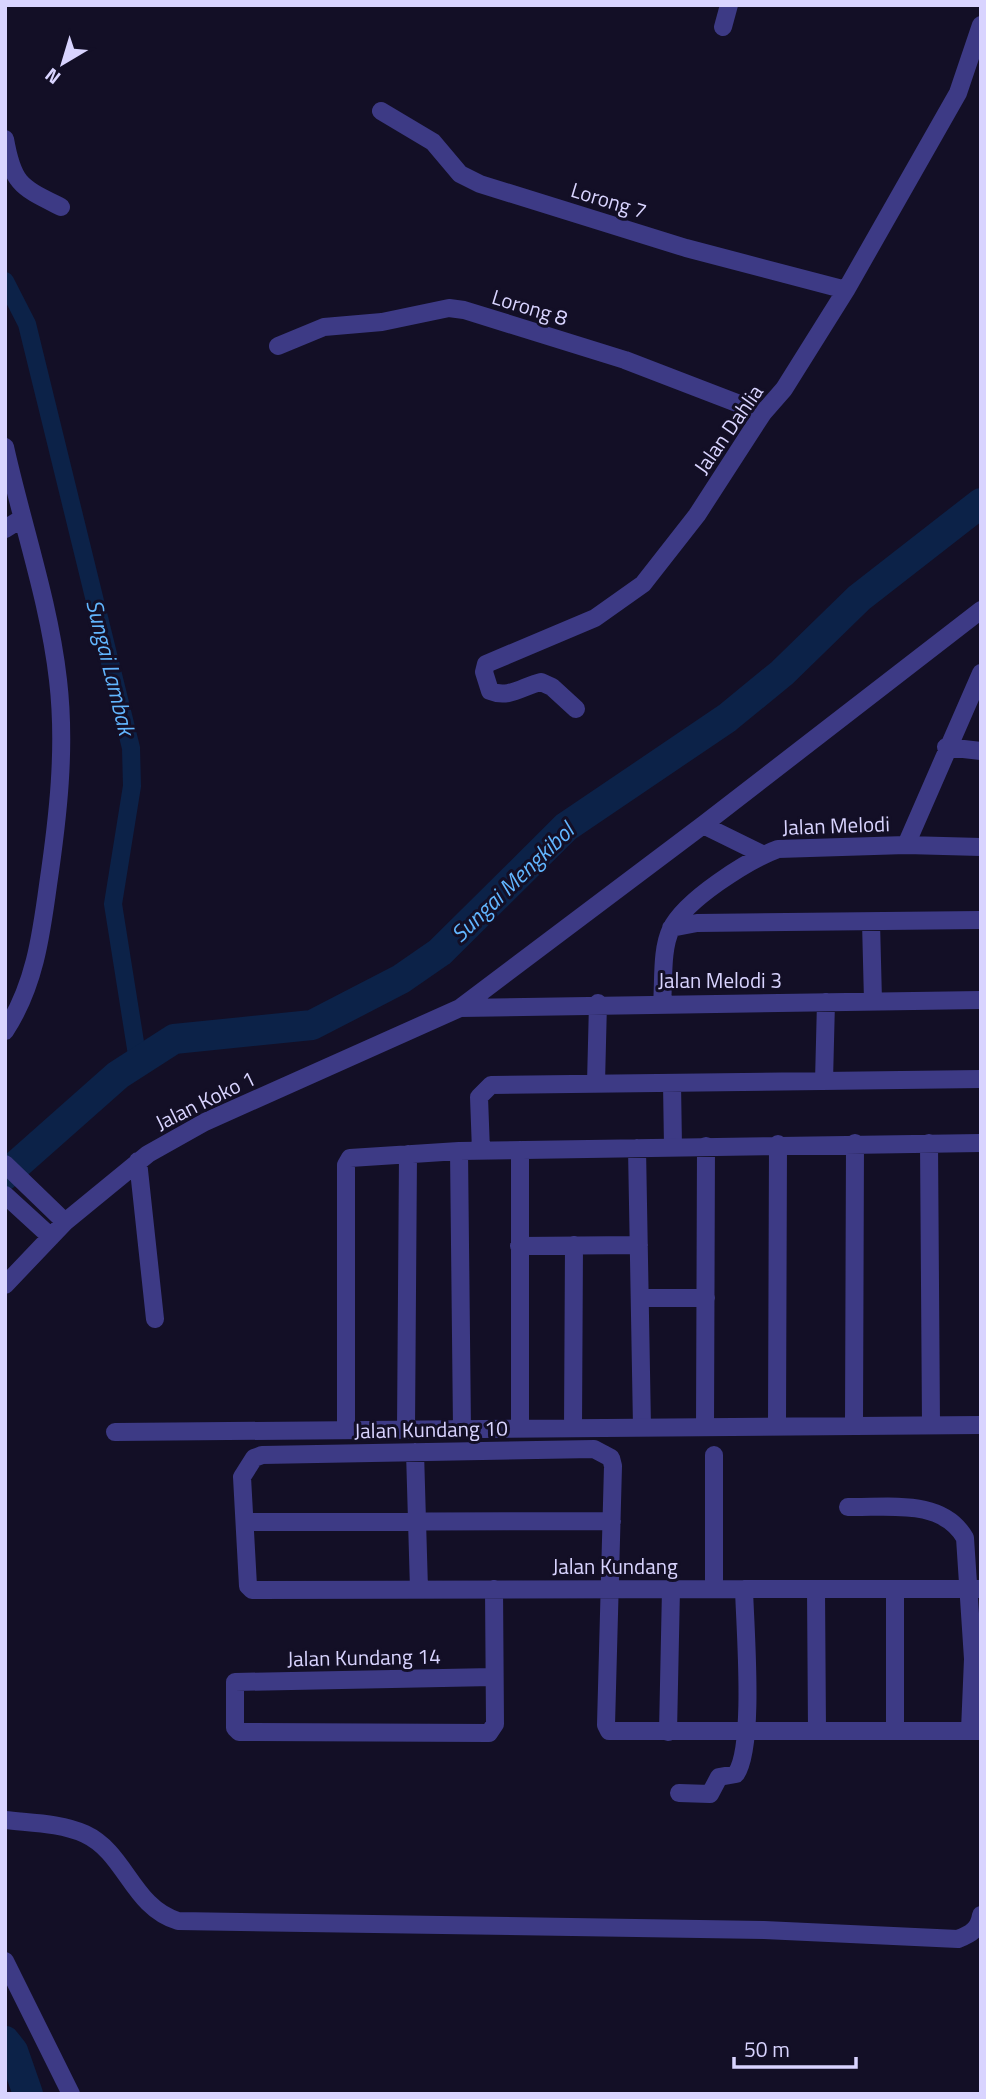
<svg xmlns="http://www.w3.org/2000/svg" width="986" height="2099" font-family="'Titillium Web',sans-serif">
	<rect width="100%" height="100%" fill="#130f26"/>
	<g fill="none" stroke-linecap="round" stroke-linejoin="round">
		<!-- canal -->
		<path stroke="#0c2248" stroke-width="18" d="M5,281L27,324L131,748L132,786L113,904L138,1061"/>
		<!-- river -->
		<path stroke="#0c2248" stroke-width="30" d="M5,1175L118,1075L174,1039L312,1025L401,979L440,952L566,827L727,718L782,673L859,598L981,503
			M5,2041L13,2051L28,2094"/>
		<!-- minor -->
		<path stroke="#3d3a85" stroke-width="18" d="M723,27L729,5
			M381,111L433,142L460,174L480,184L686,248L846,290
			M5,139C13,185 21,187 61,207
			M278,346L324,327L382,322L449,308L464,310L625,360L763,413
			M5,447C22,524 49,601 58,680C66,748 58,817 48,885C41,937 34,987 5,1031
			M5,529L21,519
			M576,709L552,687L541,682C523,686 509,699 490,691L484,672L486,664L595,618L643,584L697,515L763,413L784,389L846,290L958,93L981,25
			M946,747L981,751
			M703,825L762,854
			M906,845L981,673
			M871,922L873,1001
			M671,928L697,923L981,920
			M662,1004C664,981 661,950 671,929C685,900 748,860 778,849L906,845L981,847
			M460,1008L981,1000
			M824,1081L826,1002
			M596,1083L598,1003
			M672,1083L673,1147
			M929,1143L931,1425
			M637,1148L642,1427
			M459,1151L462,1429
			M481,1151L479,1097L491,1085L981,1079
			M138,1161L155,1319
			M5,1164L65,1222
			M5,1195L51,1237
			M519,1246L639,1245
			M5,1285L65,1222L148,1154L205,1122L460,1008L703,825L981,610
			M640,1298H706
			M777,1426L778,1144
			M854,1426L855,1143
			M705,1427L706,1146
			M520,1428V1150
			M573,1428L574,1245
			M406,1429L408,1154
			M346,1430V1165L350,1158L459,1151L981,1143
			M115,1432L981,1425
			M415,1452L419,1589
			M714,1455V1589
			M848,1507C888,1508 942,1498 965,1538L973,1659L970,1730
			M245,1522L612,1521
			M816,1589L817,1731
			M981,1589H744C580,1589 416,1589 252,1590L248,1586L242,1477L254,1458L262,1455L594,1449L611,1458L613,1466L606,1725L609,1731H981
			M493,1677L235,1682V1728L239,1732L489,1733L495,1724L494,1589
			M895,1730V1589
			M668,1732L671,1589
			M679,1793L710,1794L719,1777L736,1774C755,1746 745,1628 744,1589
			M5,1820C31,1823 61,1823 85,1834C126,1853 132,1907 178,1921L764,1930L958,1939C971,1934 979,1929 981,1915
			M5,1961L71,2094"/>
	</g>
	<g text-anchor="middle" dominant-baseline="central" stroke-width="6" stroke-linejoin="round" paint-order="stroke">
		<!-- street labels -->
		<g font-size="21" fill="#d9d4ff" stroke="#130f26">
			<text transform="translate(609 200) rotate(17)">Lorong 7</text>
			<text transform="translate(530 307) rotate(17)">Lorong 8</text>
			<text transform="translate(728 429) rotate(-55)">Jalan Dahlia</text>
			<text transform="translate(836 825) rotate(-2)">Jalan Melodi</text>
			<text x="720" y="980">Jalan Melodi 3</text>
			<text transform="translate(205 1100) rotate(-26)">Jalan Koko 1</text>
			<text transform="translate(431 1429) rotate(-1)">Jalan Kundang 10</text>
			<text x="615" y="1566">Jalan Kundang</text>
			<text transform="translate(364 1657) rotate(-1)">Jalan Kundang 14</text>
		</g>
		<!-- water labels -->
		<g font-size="23" font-style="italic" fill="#62b6ff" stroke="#130f26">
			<text transform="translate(111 667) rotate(76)">Sungai Lambak</text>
			<text transform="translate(512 882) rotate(-44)">Sungai Mengkibol</text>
		</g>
	</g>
	<!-- border -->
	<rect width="986" height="2099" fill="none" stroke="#d9d4ff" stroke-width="14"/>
	<!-- north arrow -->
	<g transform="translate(63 63) rotate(218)" stroke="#130f26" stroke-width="5" paint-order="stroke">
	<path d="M0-5L12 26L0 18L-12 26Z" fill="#d9d4ff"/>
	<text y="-10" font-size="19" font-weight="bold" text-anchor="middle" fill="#d9d4ff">N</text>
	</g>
	<!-- scale -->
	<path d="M734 2057v10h122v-10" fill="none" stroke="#d9d4ff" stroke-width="3.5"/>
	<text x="744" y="2057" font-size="21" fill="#d9d4ff" stroke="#130f26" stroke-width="5" paint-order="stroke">50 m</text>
</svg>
